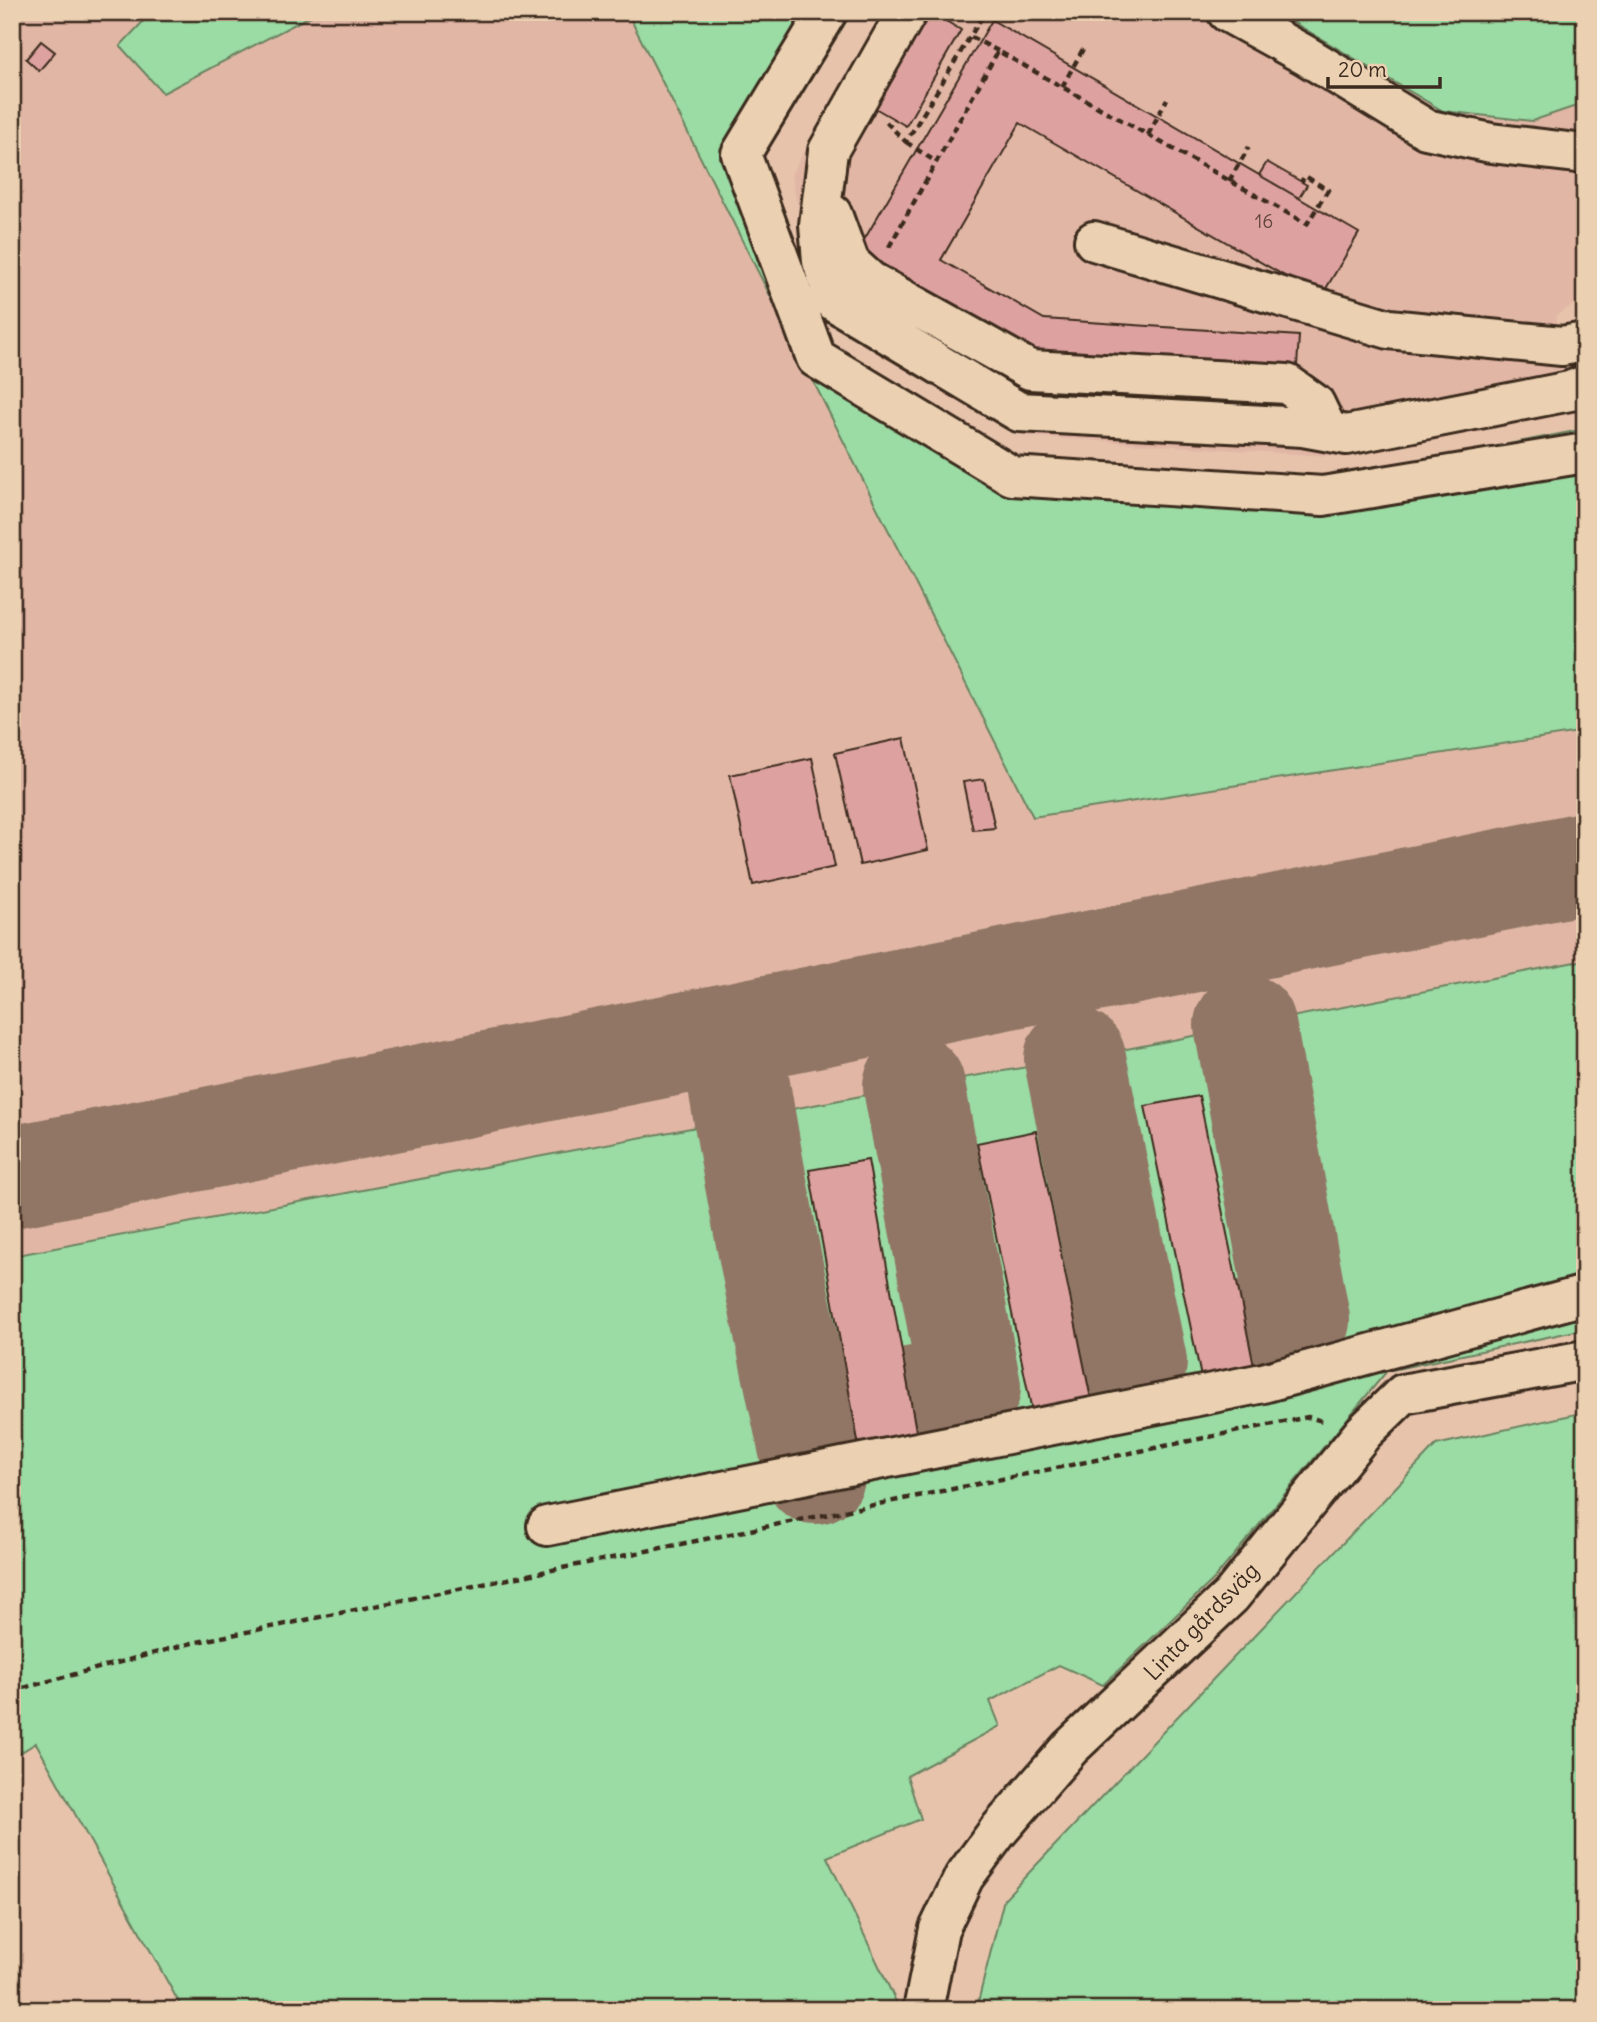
<svg xmlns="http://www.w3.org/2000/svg" width="1597" height="2022" font-family="Delius,sans-serif">
	<rect width="100%" height="100%" fill="#e7c3ac"/>
	<filter id="ink" filterUnits="userSpaceOnUse"><feTurbulence type="fractalNoise" baseFrequency=".0143" numOctaves="2"/><feDisplacementMap in="SourceGraphic" scale="14" xChannelSelector="R" yChannelSelector="G"/><feConvolveMatrix kernelMatrix="1 2 1 2 8 2 1 2 1" color-interpolation-filters="sRGB"/></filter>
	<g filter="url(#ink)">
		<!-- built -->
		<path fill="#e1b6a5" d="M12,12H852L759,164L807,336L1018,463L1325,480L1585,429V1329L12,1665Z
			M884,12H1276L1343,51L1532,121L1585,103V298L1556,315L1574,412L1325,456L1025,436L822,317L791,175Z"/>
		<!-- green -->
		<path fill="#9bdba4" stroke="#6b8261" stroke-width="2" d="M152,12H318L163,93L120,46Z
			M627,12H852L759,164L807,336L1018,463L1325,480L1585,429V731L1033,817Z
			M1276,12H1585V103L1532,121L1443,111Z
			M1585,960V1329L1387,1371L1215,1578L1103,1685L1059,1665L990,1701L1000,1726L907,1776L921,1819L827,1857L900,2010H183L36,1743L12,1758V1256L914,1086L1075,1059Z
			M1585,1412V2010H976L1004,1899L1436,1445Z"/>
		<g fill="none" stroke-linecap="round" stroke-linejoin="round">
			<!-- taxiway -->
			<path stroke="#917665" stroke-width="102" d="M1245,1025L1299,1320L1247,1330
				M731,1034C753,1181 783,1327 815,1473
				M1075,1059L1136,1362L1085,1373
				M12,1177L1585,863
				M910,1398L970,1387L914,1086"/>
		</g>
		<!-- building -->
		<path fill="#dda29f" stroke="#3b2a1e" stroke-width="2" d="M914,12H931L961,30L906,126L863,101Z
			M992,20L1359,233L1321,297L1020,123L941,260L1044,319L1299,336L1294,411L1025,391L839,283Z
			M41,41L55,52L39,71L26,59Z
			M1267,162L1307,185L1299,198L1259,175Z
			M904,738L928,850L860,865L835,753Z
			M812,758L835,867L753,885L730,775Z
			M984,779L995,828L973,830L963,782Z
			M1199,1096L1255,1371L1202,1382L1145,1106Z
			M1036,1131L1092,1404L1033,1416L977,1143Z
			M868,1160L918,1442L860,1452L809,1170Z"/>
		<g fill="none" stroke-linecap="round" stroke-linejoin="round">
			<defs>
				<path id="minor" d="M827,12L741,154L816,358L1012,476L1323,496L1585,453
					M907,12L828,151L819,225L822,261L835,302L1019,412L1303,427L1347,435L1570,391L1585,385
					M1227,12L1305,55L1426,129L1491,143L1585,154
					M832,214L850,263L870,281L1030,370L1287,384L1315,404L1328,431
					M1094,241L1389,329L1562,346L1585,342
					M547,1526L1263,1383L1585,1295
					M923,2010L939,1929L964,1877L998,1831L1070,1748L1231,1596L1364,1432L1403,1394L1585,1360"/>
			</defs>
			<!-- minor casing -->
			<use href="#minor" stroke="#3b2a1e" stroke-width="44"/>
			<!-- path -->
			<path stroke="#3b2a1e" stroke-width="4.5" stroke-dasharray="7 5" stroke-linecap="butt" d="M971,37L998,51
				M1062,87L1083,49
				M886,122L906,142L985,12
				M1148,135L1167,99
				M906,142L936,162
				M1229,181L1249,147
				M889,247L998,51L1307,224L1328,190L1305,176L1301,182
				M12,1691L192,1643L1308,1417L1322,1421"/>
			<!-- minor -->
			<use href="#minor" stroke="#ebd1b2" stroke-width="38"/>
		</g>
	</g>
	<g text-anchor="middle" dominant-baseline="central" stroke-width="6" stroke-linejoin="round" paint-order="stroke">
		<!-- number labels -->
		<g font-size="19" fill="#64483e">
			<text x="1264" y="221">16</text>
		</g>
		<!-- street labels -->
		<g font-size="23" fill="#3b2a1e" stroke="#ebd1b2">
			<text transform="translate(1201 1621) rotate(-46)">Linta gårdsväg</text>
		</g>
	</g>
	<!-- margin -->
	<rect width="1597" height="2022" fill="none" stroke="#ebd1b2" stroke-width="42"/>
	<rect x="21" y="21" width="1555" height="1980" fill="none" stroke="#3b2a1e" stroke-width="2.5" filter="url(#ink)"/>
	<!-- scale -->
	<path d="M1328 77v10h112v-10" fill="none" stroke="#3b2a1e" stroke-width="3.5"/>
	<text x="1338" y="77" font-size="21" fill="#3b2a1e" stroke="#ebd1b2" stroke-width="5" paint-order="stroke">20 m</text>
</svg>
